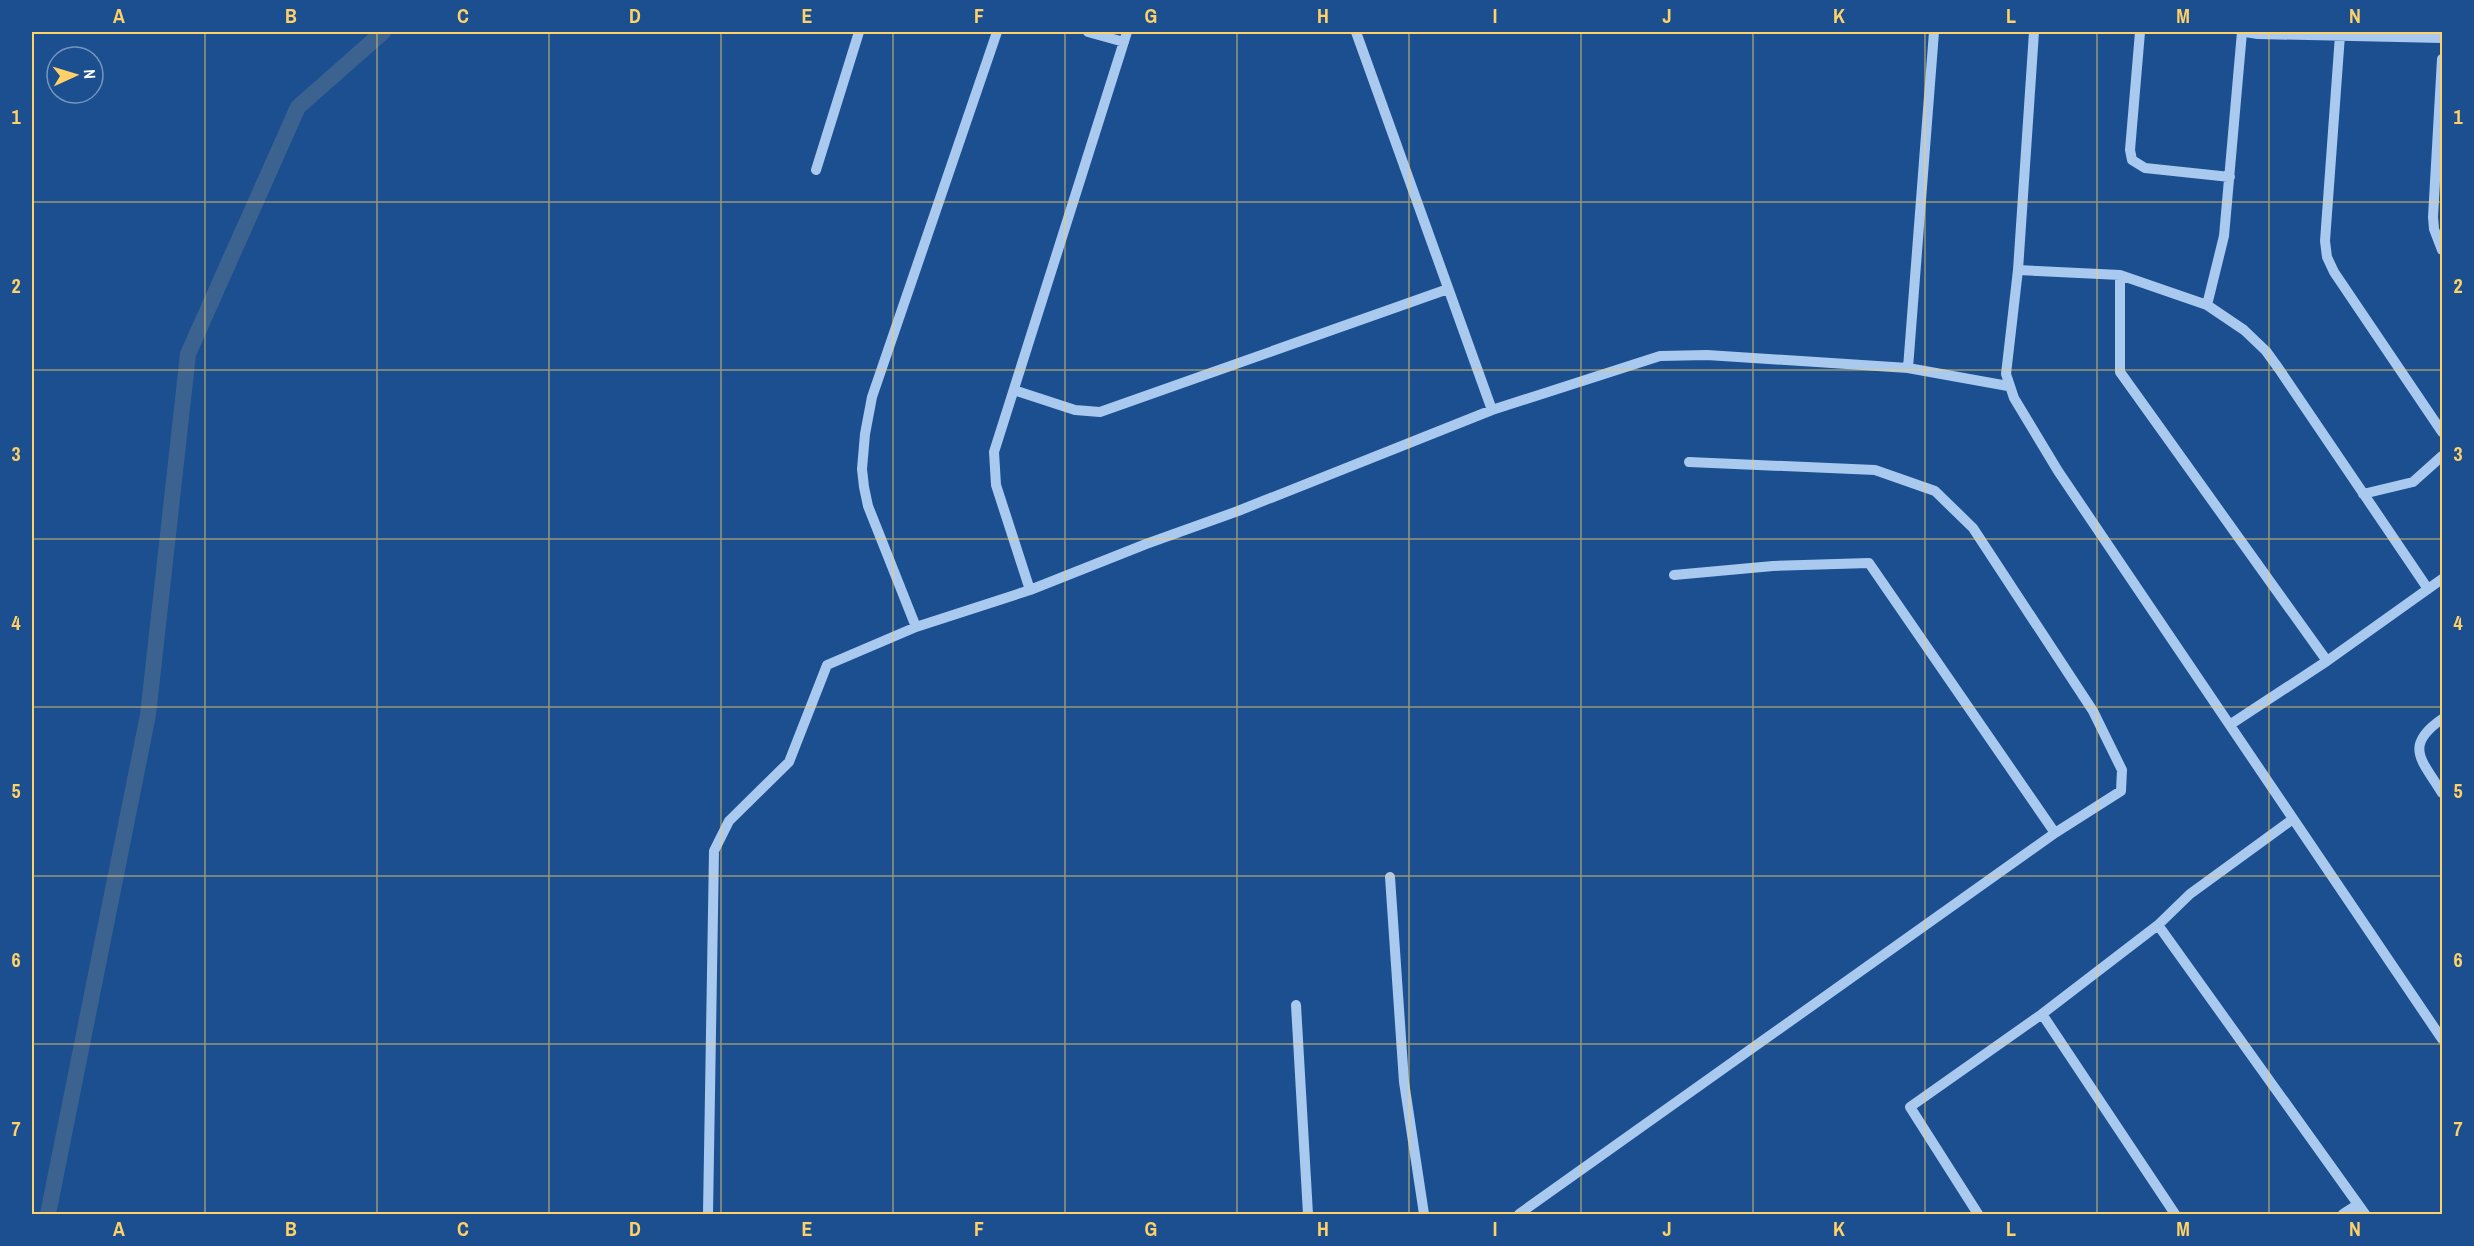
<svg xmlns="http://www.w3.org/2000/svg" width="2474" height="1246" font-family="'Archivo Narrow',sans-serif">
	<rect width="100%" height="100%" fill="#1b4f8f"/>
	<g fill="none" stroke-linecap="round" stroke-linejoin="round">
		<!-- river -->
		<path stroke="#3c6290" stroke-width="16" d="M48,1214L148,715L188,354L298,107L383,32"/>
		<!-- minor -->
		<path stroke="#a9c9ee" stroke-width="10" d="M1088,32L1124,42
			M1356,32L1492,410
			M2034,32L2018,270L2006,374L2014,398L2058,471L2442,1039
			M2140,32L2130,150L2132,160L2145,168L2230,177
			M2245,32L2258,34L2442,38
			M2340,35L2325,241L2327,257L2334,272L2442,432
			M2442,59L2433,217L2434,229L2442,250
			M816,170L859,32
			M2018,270L2120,275L2207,305L2244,330L2266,351L2279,369L2428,589
			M2120,275V372L2327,661
			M2207,305L2224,236L2242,32
			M1908,368L1934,32
			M1014,390L1075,410L1100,412L1448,289
			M2363,494L2413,482L2442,456
			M1674,575L1773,566L1869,563L2055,833
			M1030,590L996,485L994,452L1127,32
			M916,627L868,506L864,487L862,469L865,434L872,397L997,32
			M2442,719C2403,746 2422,760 2442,793
			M2231,724L2327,661L2442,579
			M1390,877L1404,1082L1424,1214
			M2158,925L2190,894L2293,819
			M1296,1005L1308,1214
			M2042,1014L2175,1214
			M708,1214L714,851L729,821L789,762L827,665L916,627L1030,590L1146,544L1238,511L1492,410L1660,356L1707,355L1908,368L2008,386
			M1519,1214L2055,833L2121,791L2122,770L2093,711L1973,528L1935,491L1875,470L1689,462
			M1978,1214L1910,1107L2042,1014L2158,925L2365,1214
			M2343,1214L2357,1205"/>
	</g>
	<!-- grid -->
	<path fill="none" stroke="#ffd166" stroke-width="1.5" stroke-opacity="0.55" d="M205,32V1214M377,32V1214M549,32V1214M721,32V1214M893,32V1214M1065,32V1214M1237,32V1214M1409,32V1214M1581,32V1214M1753,32V1214M1925,32V1214M2097,32V1214M2269,32V1214M32,202H2442M32,370H2442M32,539H2442M32,707H2442M32,876H2442M32,1044H2442"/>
	<!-- border -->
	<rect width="2474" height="1246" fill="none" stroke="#1b4f8f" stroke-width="66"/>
	<!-- north arrow -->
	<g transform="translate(75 75) rotate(86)"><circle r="28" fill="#1b4f8f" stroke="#7695bc" stroke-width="1.5"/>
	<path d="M0-4.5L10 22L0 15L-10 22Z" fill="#ffd166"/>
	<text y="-9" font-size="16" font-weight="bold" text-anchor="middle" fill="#ffffff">N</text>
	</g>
	<rect x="33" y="33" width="2408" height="1180" fill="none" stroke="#ffd166" stroke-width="2"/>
	<g font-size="20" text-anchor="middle" font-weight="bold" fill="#ffd166">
		<text x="119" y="23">A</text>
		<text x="291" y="23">B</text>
		<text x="463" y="23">C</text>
		<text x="635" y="23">D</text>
		<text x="807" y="23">E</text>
		<text x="979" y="23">F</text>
		<text x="1151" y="23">G</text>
		<text x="1323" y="23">H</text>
		<text x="1495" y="23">I</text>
		<text x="1667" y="23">J</text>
		<text x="1839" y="23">K</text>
		<text x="2011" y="23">L</text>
		<text x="2183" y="23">M</text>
		<text x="2355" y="23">N</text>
		<text x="16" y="124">1</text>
		<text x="2458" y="124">1</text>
		<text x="16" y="293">2</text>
		<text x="2458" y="293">2</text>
		<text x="16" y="461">3</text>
		<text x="2458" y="461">3</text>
		<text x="16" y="630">4</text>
		<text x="2458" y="630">4</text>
		<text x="16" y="798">5</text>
		<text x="2458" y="798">5</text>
		<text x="16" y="967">6</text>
		<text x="2458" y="967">6</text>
		<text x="16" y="1136">7</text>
		<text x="2458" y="1136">7</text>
		<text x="119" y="1236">A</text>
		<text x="291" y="1236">B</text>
		<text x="463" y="1236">C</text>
		<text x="635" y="1236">D</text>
		<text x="807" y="1236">E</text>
		<text x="979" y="1236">F</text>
		<text x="1151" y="1236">G</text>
		<text x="1323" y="1236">H</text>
		<text x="1495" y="1236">I</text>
		<text x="1667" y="1236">J</text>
		<text x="1839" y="1236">K</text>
		<text x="2011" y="1236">L</text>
		<text x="2183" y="1236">M</text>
		<text x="2355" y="1236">N</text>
	</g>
</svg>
